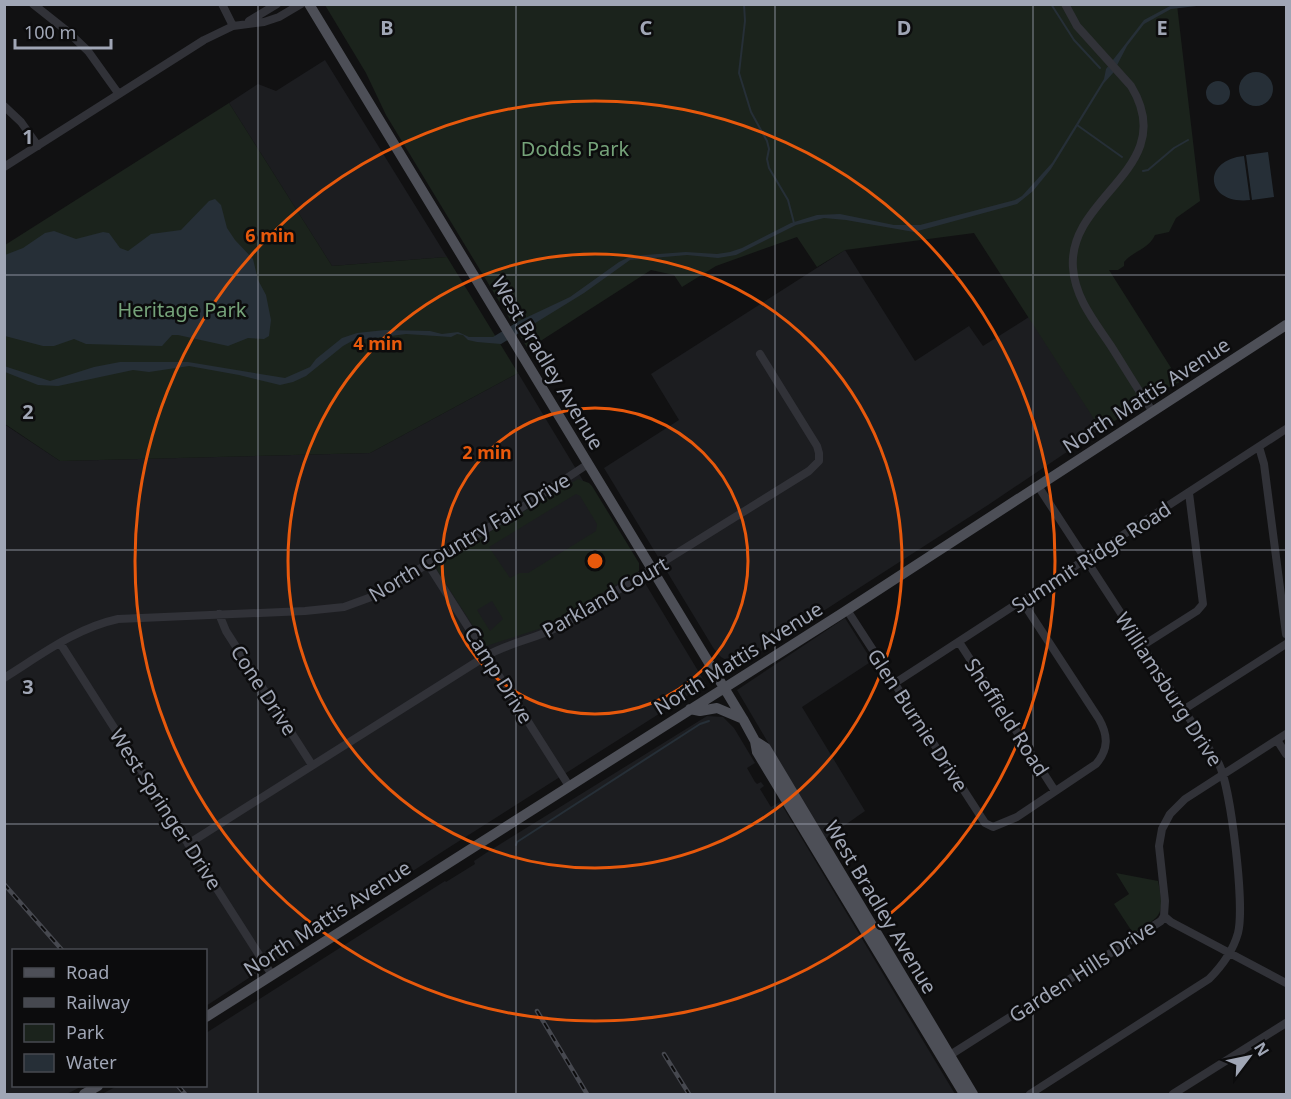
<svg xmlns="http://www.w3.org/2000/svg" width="1291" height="1099" font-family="'Noto Sans',sans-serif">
	<rect width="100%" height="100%" fill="#111112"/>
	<!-- built -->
	<path fill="#1c1d20" d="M325,60L447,257L332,266L229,103L258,84L276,91Z
		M845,250L915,361L969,326L983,346L1029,317L1101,429L988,505L755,655L743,660L728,661L721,657L714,649L604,468L679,420L651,374Z
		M518,373L706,684L445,850L206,1006V950H14V1086H82L67,1094H5L4,424L60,461L370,453Z
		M845,618L872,661L802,707L865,811L825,839L737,690Z
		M707,716L723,717L734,728L755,763L747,768L755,782L757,784L761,782L764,786L760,789L771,807L780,802L955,1094H102L117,1086H206V1033L445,881L446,882L475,864L474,861L486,853Z"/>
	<!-- green -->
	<path fill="#1b231c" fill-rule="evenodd" d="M325,5H1177L1200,201L1176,218L1169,232L1155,235C1149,249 1133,251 1124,262V266L1118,270H1109L1180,382L1154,395L1101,430L974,233L845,250L817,267L797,237L716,266L682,287L674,275L651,270L528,349L386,115L366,73Z
		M229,103L332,266L447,257L518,373L370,453L60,461L5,424V245Z
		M578,479L589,483L592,486L639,563V571L545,627L486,646L437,570L438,563ZM576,494L580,496L597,524L596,531L528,573H519L510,578L489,547ZM492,601L503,619L490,631L477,610Z
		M1116,873L1158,881C1165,915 1162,916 1133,933L1114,904L1129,894Z"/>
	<!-- water -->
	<path fill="#262f37" d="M1172,5H1205L1171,9L1144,24L1127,46L1113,73L1104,83L1051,169L1033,191L1017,204L914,232L846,220L824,218L796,225L736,255L718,258L687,255L630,260L584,293L501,344L477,342L468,340L463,335L457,334L451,337L406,334L352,341L343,346L306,376L293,382L280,385L239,375L189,366L149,372L133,370L58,386L38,385L5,372L4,366L50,381L94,367L120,362H188L285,378L310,367L316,359L342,338L357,333L385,330L430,331L442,334L458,332L469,337H493L519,321L570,297L619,262L631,256L686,252L717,254L730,252L742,248L791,223L817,215L840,214L894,225H920L1015,200L1022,196L1052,163L1104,79L1106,69L1144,20Z
		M1239 89a17 17 0 1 1 34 0a17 17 0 1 1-34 0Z
		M1206 93a12 12 0 1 1 24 0a12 12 0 1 1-24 0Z
		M1268,152L1274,197L1252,200L1246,155Z
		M1244,156L1250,200C1205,205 1201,160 1244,156Z
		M215,199L221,205L227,228L235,240L253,259L258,280L266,295L271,320L269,336L264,339L248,338L228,346L178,335H172L162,346L86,344L74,339L54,346H43L5,336V255L23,248L45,233L54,231L76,239L103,232L109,233L120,248L128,251L151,234L181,230L209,201Z"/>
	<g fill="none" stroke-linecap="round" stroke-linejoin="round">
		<!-- stream -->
		<path stroke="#262f37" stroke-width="2" d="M744,4L745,21L739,73L751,112L767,141L769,149L767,159L769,168L788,200L794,223
			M1051,4L1074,40L1100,68
			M1077,125L1122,157
			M1143,171L1148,170L1174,148L1188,140
			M516,845L517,842L700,724L709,721"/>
		<!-- minor -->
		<path stroke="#313238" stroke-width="8" d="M33,4L67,31L88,51L118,93
			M222,4L233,26
			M1065,4L1077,26L1131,86C1181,168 1067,196 1073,268C1075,298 1095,322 1111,346C1125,368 1138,390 1153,412
			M249,21L277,4
			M4,106L21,122L38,146
			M4,167L204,40L233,26L264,22L279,17L301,4
			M1259,447L1264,464L1286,634
			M428,564L569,786
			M847,610L985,823L993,827L1017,817L1096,764C1109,749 1108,735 1099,719L1022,601
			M219,614L226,631L312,765
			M959,642L1055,791
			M60,643L272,975
			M1142,646L1197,611L1203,604L1189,493
			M4,678C41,655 76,628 118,619L305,611L344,607L374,596L518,510L588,464
			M895,683L1286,429
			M1183,710L1286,644
			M1277,740L1286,754
			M188,844L486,656C510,642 536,639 560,626L809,471L819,461V453L817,446L760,354
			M1164,916L1171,922L1286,983
			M947,1057L1161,921L1164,916L1165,901L1159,846L1162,829L1170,814L1185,799L1286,734
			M1030,1094L1209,979C1222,966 1233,951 1238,933C1245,906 1231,789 1219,764L1038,486
			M1173,1094L1286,1023"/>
		<!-- major -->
		<path stroke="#4d4f57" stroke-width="10" d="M309,4L743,719L755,741L757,752L964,1094
			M690,709L700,711L717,708L743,719
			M755,741L766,748L973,1094
			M206,1017L841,614L1286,325
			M84,1094L98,1086"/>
		<defs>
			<path id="rail" d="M4,884L62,950
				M537,1011L587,1094
				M664,1054L689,1094
				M178,1086L185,1094"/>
		</defs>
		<!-- rail casing -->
		<use href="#rail" stroke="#46484f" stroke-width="4.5"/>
		<!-- rail -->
		<use href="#rail" stroke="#0c0c0d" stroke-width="2" stroke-dasharray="7" stroke-linecap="butt"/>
	</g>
	<!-- grid -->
	<path fill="none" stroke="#a0a6b5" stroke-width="1.5" stroke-opacity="0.55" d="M258,4V1094M516,4V1094M775,4V1094M1033,4V1094M4,275H1286M4,550H1286M4,824H1286"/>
	<!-- distance rings -->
	<g fill="none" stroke="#e8590c" stroke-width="3">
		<circle cx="595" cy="561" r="153"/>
		<circle cx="595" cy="561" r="307"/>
		<circle cx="595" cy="561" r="460"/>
	</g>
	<g text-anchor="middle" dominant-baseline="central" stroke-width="5" stroke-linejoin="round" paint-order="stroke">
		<!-- park labels -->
		<g font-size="20" fill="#75a279" stroke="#0c0c0d">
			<text x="575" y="148">Dodds Park</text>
			<text x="182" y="309">Heritage Park</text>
		</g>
		<!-- street labels -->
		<g font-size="20" fill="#a0a6b5" stroke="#0c0c0d">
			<text transform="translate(548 363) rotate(59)">West Bradley Avenue</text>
			<text transform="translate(1146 395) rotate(-33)">North Mattis Avenue</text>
			<text transform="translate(469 537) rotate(-31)">North Country Fair Drive</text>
			<text transform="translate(1091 557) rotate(-33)">Summit Ridge Road</text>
			<text transform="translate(605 597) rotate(-30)">Parkland Court</text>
			<text transform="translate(738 658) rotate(-32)">North Mattis Avenue</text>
			<text transform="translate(499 675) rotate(58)">Camp Drive</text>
			<text transform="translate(1169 689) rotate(57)">Williamsburg Drive</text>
			<text transform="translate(264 690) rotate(57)">Cone Drive</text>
			<text transform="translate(1007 717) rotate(57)">Sheffield Road</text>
			<text transform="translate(918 720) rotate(57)">Glen Burnie Drive</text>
			<text transform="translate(166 809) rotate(57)">West Springer Drive</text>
			<text transform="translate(881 907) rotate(59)">West Bradley Avenue</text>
			<text transform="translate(327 918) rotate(-33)">North Mattis Avenue</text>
			<text transform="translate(1082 971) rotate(-33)">Garden Hills Drive</text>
		</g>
	</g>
	<g font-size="20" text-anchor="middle" font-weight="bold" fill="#a0a6b5" stroke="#0c0c0d" stroke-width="5" stroke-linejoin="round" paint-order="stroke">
		<text x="387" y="35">B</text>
		<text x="646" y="35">C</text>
		<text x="904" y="35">D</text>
		<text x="1162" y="35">E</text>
		<text x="28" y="144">1</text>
		<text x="28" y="419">2</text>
		<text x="28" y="694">3</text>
	</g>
	<circle cx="595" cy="561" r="9" fill="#e8590c" stroke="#0c0c0d" stroke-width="3"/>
	<g font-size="18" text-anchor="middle" font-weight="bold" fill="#e8590c" stroke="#0c0c0d" stroke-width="5" stroke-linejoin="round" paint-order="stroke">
		<text x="270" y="242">6 min</text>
		<text x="378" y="350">4 min</text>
		<text x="487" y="459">2 min</text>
	</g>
	<!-- border -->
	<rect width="1291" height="1099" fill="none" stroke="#a0a6b5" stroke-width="12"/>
	<!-- legend -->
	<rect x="12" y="949" width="195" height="138" fill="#0c0c0d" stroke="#474a50" stroke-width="1.5"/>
	<rect x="24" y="968" width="30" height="9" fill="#4d4f57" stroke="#474a50" stroke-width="1.5"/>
	<text x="66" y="979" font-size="18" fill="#a0a6b5">Road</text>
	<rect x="24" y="998" width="30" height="9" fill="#46484f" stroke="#474a50" stroke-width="1.5"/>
	<text x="66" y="1009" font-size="18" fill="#a0a6b5">Railway</text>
	<rect x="24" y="1024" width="30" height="18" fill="#1b231c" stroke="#474a50" stroke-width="1.5"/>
	<text x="66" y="1039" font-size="18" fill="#a0a6b5">Park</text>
	<rect x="24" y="1054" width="30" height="18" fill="#262f37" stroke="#474a50" stroke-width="1.5"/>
	<text x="66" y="1069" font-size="18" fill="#a0a6b5">Water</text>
	<!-- north arrow -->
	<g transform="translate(1249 1057) rotate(58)" stroke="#0c0c0d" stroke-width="4.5" paint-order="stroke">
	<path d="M0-4.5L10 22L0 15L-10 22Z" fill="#a0a6b5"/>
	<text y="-9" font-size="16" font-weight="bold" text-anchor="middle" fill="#a0a6b5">N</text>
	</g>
	<!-- scale -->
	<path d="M15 39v9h96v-9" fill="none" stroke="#a0a6b5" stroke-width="3"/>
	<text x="24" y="39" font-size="18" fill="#a0a6b5" stroke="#0c0c0d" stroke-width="4.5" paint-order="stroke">100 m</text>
</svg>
